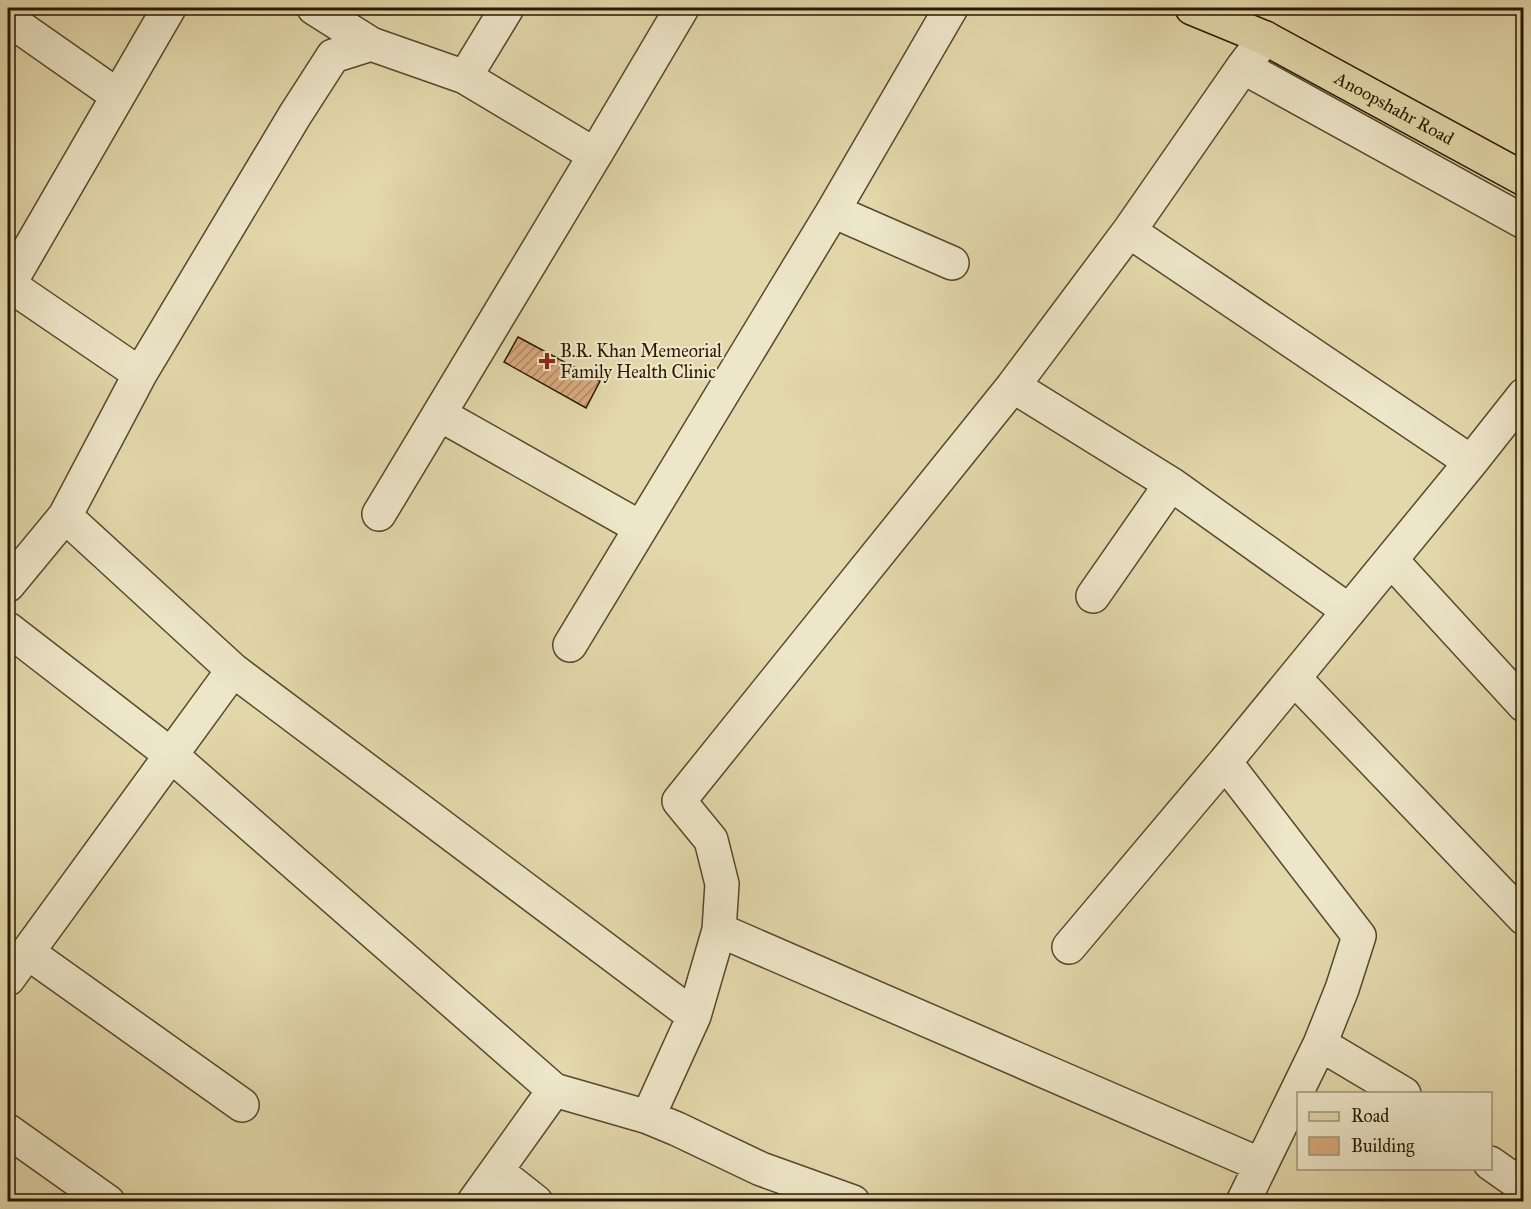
<svg xmlns="http://www.w3.org/2000/svg" width="1531" height="1209" font-family="'IM FELL Great Primer',serif">
	<defs>
		<pattern id="building-hatch" width="6" height="6" patternUnits="userSpaceOnUse" patternTransform="scale(1.5)"><rect width="6" height="6" fill="#d8aa7d"/><path d="M-1 1l2-2M0 6l6-6M5 7l2-2" fill="none" stroke="#af8964"/></pattern>
	</defs>
	<rect width="100%" height="100%" fill="#e3d8ab"/>
	<filter id="stains"><feTurbulence type="fractalNoise" baseFrequency=".00333" numOctaves="4"/><feColorMatrix values="0 0 0 0 .2 0 0 0 0 .09 0 0 0 0 .02 0 0 0 .5 -.17"/></filter>
	<radialGradient id="worn" r=".72"><stop offset=".6" stop-color="#630" stop-opacity="0"/><stop offset="1" stop-color="#630" stop-opacity=".3"/></radialGradient>
	<!-- building -->
	<path fill="url(#building-hatch)" stroke="#281801" stroke-width="1.5" d="M518,337L600,381L586,408L504,362Z"/>
	<g fill="none" stroke-linecap="round" stroke-linejoin="round">
		<defs>
			<path id="minor" d="M314,8L371,44
				M8,19L118,96L169,8
				M1243,67L1524,222
				M465,77L507,8
				M833,211L952,263
				M1129,231L1471,462
				M8,284L140,374L65,516L8,585
				M8,286L118,96
				M140,374L295,115L333,56L371,44L465,77L595,155L682,8
				M1013,386L1171,484L1349,611
				M439,414L641,528
				M379,514L595,155
				M1391,560L1524,705
				M1093,596L1171,484
				M8,629L171,755L554,1090L474,1202
				M570,645L833,211L951,8
				M233,670L694,1016L648,1117
				M1294,678L1524,918
				M719,930L1261,1165
				M1069,947L1225,762
				M27,952L242,1105
				M8,979L233,670L65,516
				M694,1016L719,930L722,884L711,840L679,801L1013,386L1129,231L1243,67L1265,38
				M1320,1044L1404,1094
				M554,1090L648,1117L677,1129L761,1169L853,1202
				M8,1131L108,1202
				M1490,1163L1524,1187
				M497,1171L536,1202
				M1243,1202L1320,1044L1342,989L1359,936L1225,762L1471,462L1524,395"/>
			<g id="major">
				<path id="s1" d="M1192,8L1265,38L1524,179"/>
			</g>
		</defs>
		<!-- minor casing -->
		<use href="#minor" stroke="#57482c" stroke-width="36"/>
		<!-- major casing -->
		<use href="#major" stroke="#281801" stroke-width="36"/>
		<!-- minor -->
		<use href="#minor" stroke="#ede6c8" stroke-width="33"/>
		<!-- major -->
		<use href="#major" stroke="#e3d8ab" stroke-width="33"/>
	</g>
	<!-- markers -->
	<path fill="#8f2418" stroke="#ede6c8" stroke-width="2" d="M544 352h6v6h6v6h-6v6h-6v-6h-6v-6h6z"/>
	<g text-anchor="middle" dominant-baseline="central" stroke-width="4.5" stroke-linejoin="round" paint-order="stroke">
		<!-- street labels -->
		<g font-size="18" fill="#281801" stroke="#ede6c8">
			<text stroke="none"><textPath href="#s1" startOffset="226">Anoopshahr Road</textPath></text>
		</g>
		<!-- poi labels -->
		<g font-size="18" fill="#281801" stroke="#ede6c8" text-anchor="start">
			<text x="560" y="351">B.R. Khan Memeorial<tspan x="560" dy="21">Family Health Clinic</tspan></text>
		</g>
	</g>
	<!-- margin -->
	<rect width="1531" height="1209" fill="none" stroke="#e3d8ab" stroke-width="30"/>
	<rect x="9" y="9" width="1513" height="1191" fill="none" stroke="#281801" stroke-width="3"/>
	<rect x="15" y="15" width="1501" height="1179" fill="none" stroke="#281801" stroke-width="1.5"/>
	<!-- legend -->
	<rect x="1297" y="1092" width="195" height="78" fill="#ede6c8" stroke="#9e9478" stroke-width="1.5"/>
	<rect x="1309" y="1112" width="30" height="9" fill="#e3d8ab" stroke="#9e9478" stroke-width="1.5"/>
	<text x="1351" y="1122" font-size="18" fill="#281801">Road</text>
	<rect x="1309" y="1137" width="30" height="18" fill="#d8aa7d" stroke="#9e9478" stroke-width="1.5"/>
	<text x="1351" y="1152" font-size="18" fill="#281801">Building</text>
	<rect width="100%" height="100%" filter="url(#stains)"/>
	<rect width="100%" height="100%" fill="url(#worn)"/>
</svg>
